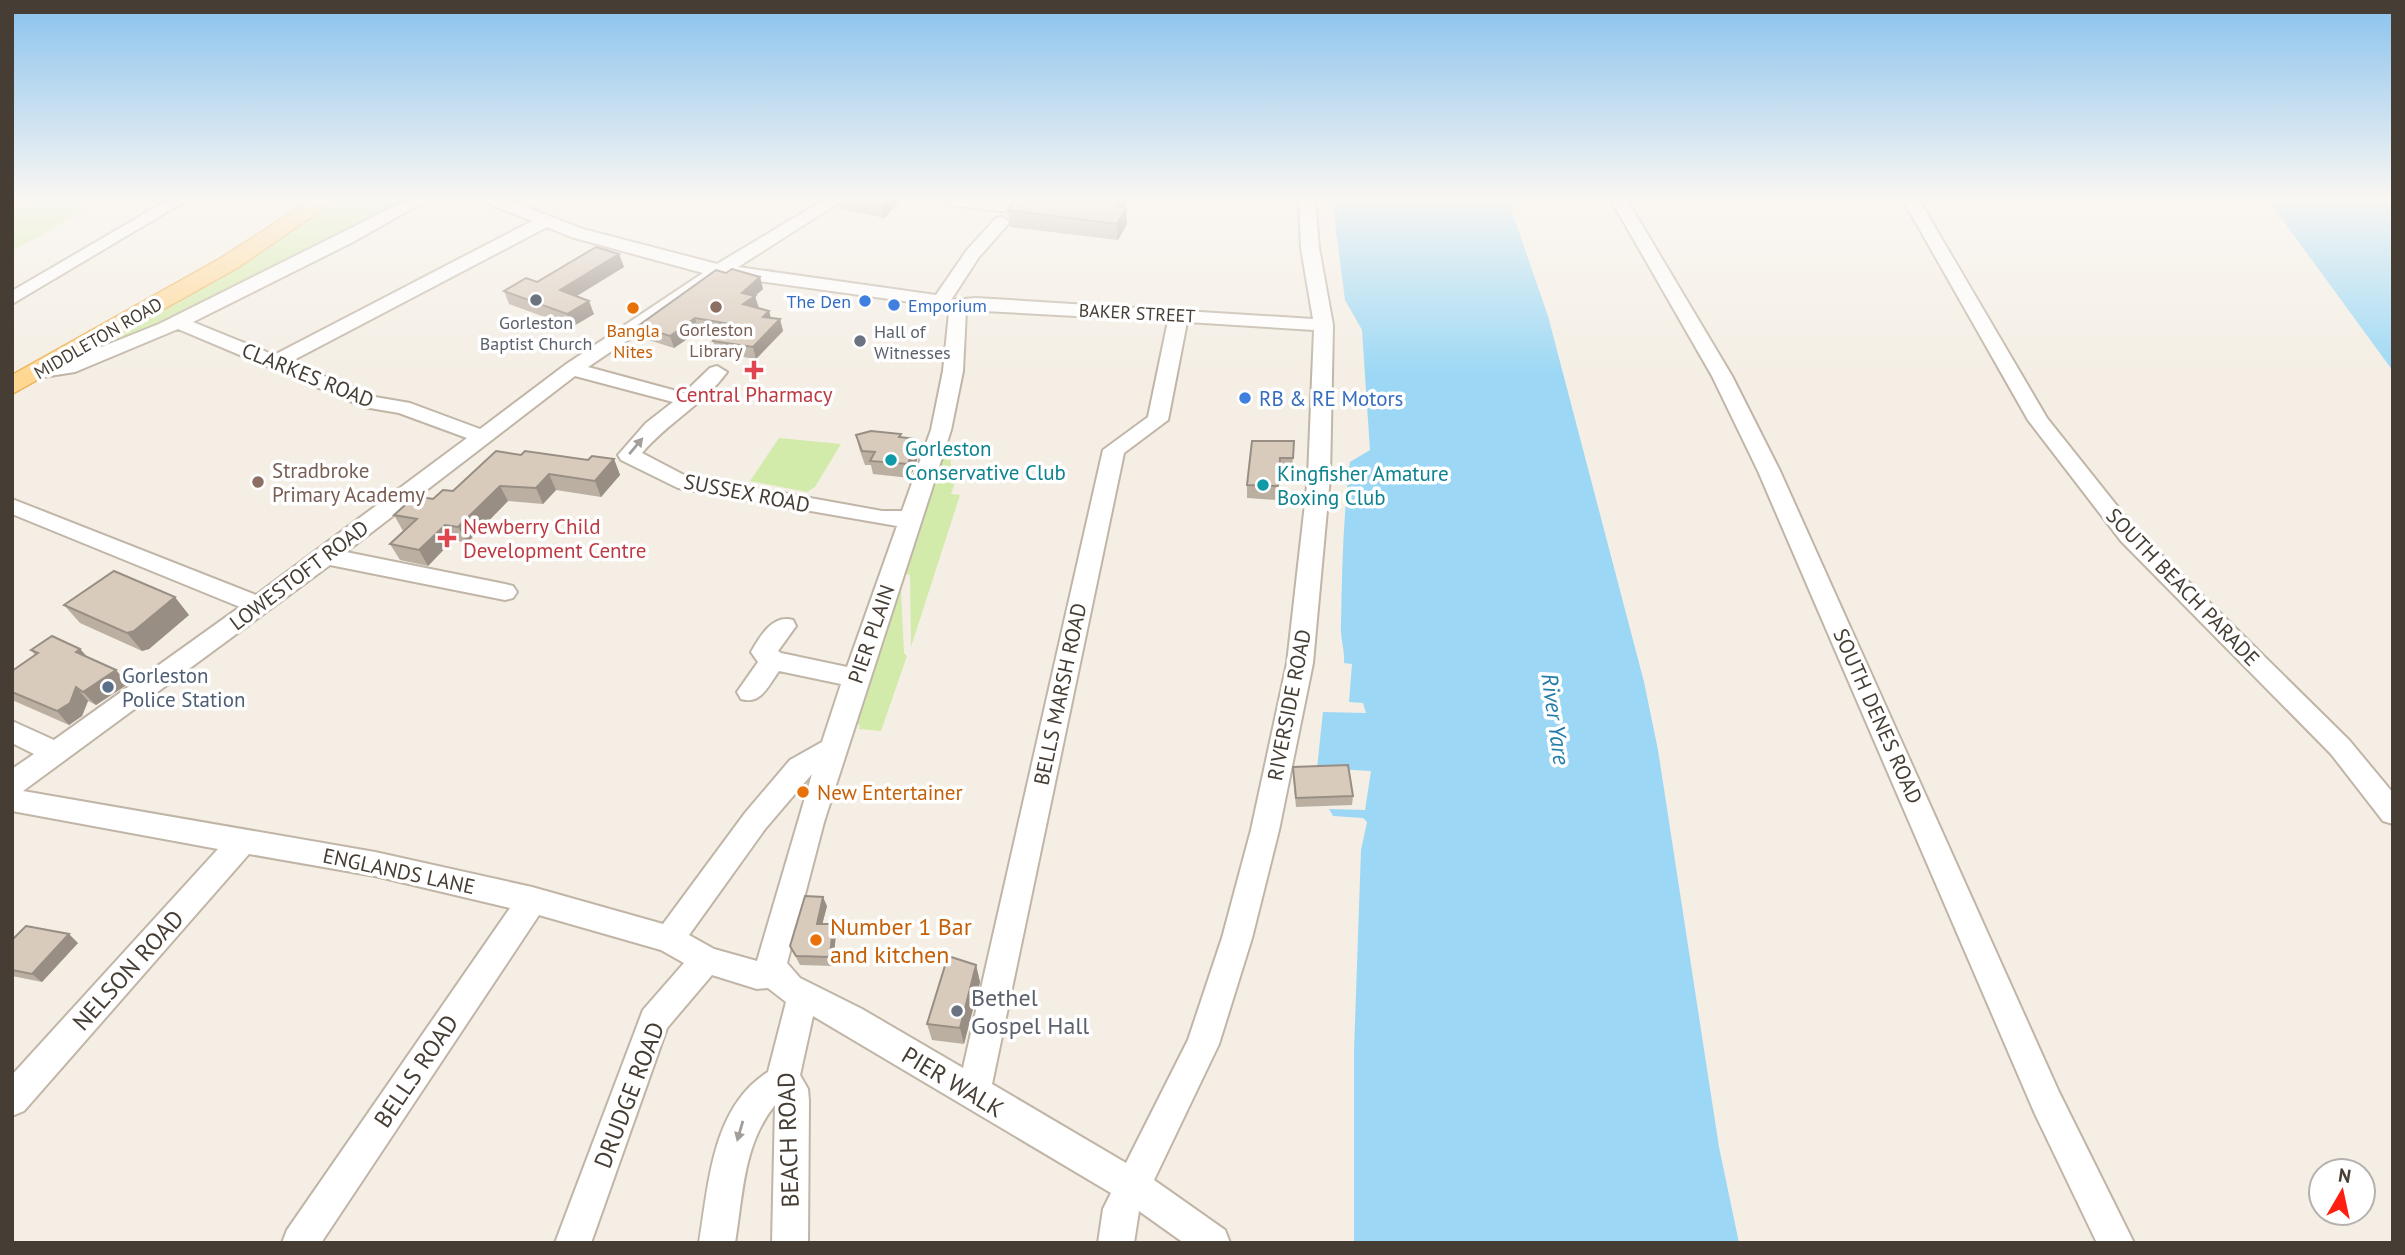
<svg xmlns="http://www.w3.org/2000/svg" width="2405" height="1255" font-family="'PT Sans',sans-serif">
	<rect width="100%" height="100%" fill="#f4eee4"/>
	<!-- green -->
	<path fill="#d3ebaa" d="M31,200H60L94,205L12,251V207L26,208L35,204L27,201Z
		M337,200H409L397,209L186,315L103,347L235,267Z
		M949,436L951,467L960,468L951,494L960,495L911,647L910,575L906,574Z
		M779,438L841,444L815,487L807,492L750,481Z
		M901,590L904,653L907,656L881,731L859,729L860,725H857Z"/>
	<!-- water -->
	<path fill="#9cd8f5" d="M1332,200H1508L1548,316L1644,682L1658,750L1719,1147L1739,1243H1354V1051L1361,850L1367,822L1363,818L1333,816L1329,809L1365,810L1371,771L1317,768L1323,712L1366,713L1363,703L1349,702L1352,664L1344,663C1345,650 1340,638 1341,625C1342,571 1343,516 1350,462L1370,450L1362,330L1345,300Z
		M2268,200H2393V371Z"/>
	<g fill="none" stroke-linecap="round" stroke-linejoin="round">
		<defs>
			<path id="minor" d="M168,200H187L12,304V291Z
				M407,200H427L351,243L193,322L274,355L532,221L489,204L487,200H508L583,229L717,264L824,200H843L738,267L936,295L967,250L996,218L1002,217L1010,222L979,257L951,300L976,298L1313,319L1301,248L1299,200H1315L1319,248L1333,325L1330,477L1313,663L1279,830L1252,938L1219,1044L1154,1180L1225,1230L1230,1243H1184L1139,1211L1134,1243H1098L1103,1209L1111,1193L813,1016L800,1075L808,1089L809,1101L808,1243H772L775,1105C743,1144 743,1195 735,1243H699C709,1183 712,1107 768,1072L786,1002L768,988L757,989L712,975L667,1028L591,1243H555L643,1010L684,963L661,950L539,915L321,1243H282L287,1230L510,908L375,876L249,854L24,1111L12,1116V1075L218,849L12,811V769L34,754L12,743V721L54,740L240,607L12,514V499L256,595L467,438L399,413L364,407L178,329L75,372L43,377L33,371L36,367L64,362L159,324ZM547,227L571,237L703,273L565,365L480,429L410,403L375,397L290,362ZM723,276L926,304L949,313L943,371L931,430L902,511H882L684,475L642,453C667,423 704,404 727,372L717,366L710,368L684,393L588,367ZM966,310L1168,321L1148,417L1103,450L963,1068L862,1009L800,978L787,963L824,822L951,430L963,371ZM1187,322L1314,330L1308,477L1287,663L1251,830L1222,938L1188,1040L1126,1163L992,1084L1124,453L1168,420ZM575,376L673,402L646,423L618,455L621,460L678,488L897,526L847,667L781,653L778,651L796,626L793,620C773,614 760,636 751,652L758,662L737,692L741,699C761,705 768,686 779,671L841,684L822,742L790,760L745,813L663,924L532,887L375,852L23,791L330,565L505,600L513,598L517,592L513,586L505,584L346,552ZM812,774L757,961L714,949L689,935L765,829Z
				M943,200H1014L1017,207L1009,212L951,205Z
				M1611,200H1627L1732,376L1780,471L2059,1092L2134,1243H2097L2035,1114L1758,471L1712,376Z
				M1903,200H1919L2047,418L2137,531L2349,740L2393,793V824L2383,821L2331,754L2121,541L2028,420Z"/>
			<path id="major" d="M311,200H336L237,268L12,394V375L221,258Z"/>
		</defs>
		<!-- minor casing -->
		<use href="#minor" stroke="#c0b5a6" stroke-width="4"/>
		<!-- major casing -->
		<use href="#major" stroke="#ecb45a" stroke-width="3"/>
		<!-- minor -->
		<use href="#minor" fill="#fff" fill-rule="evenodd"/>
		<!-- major -->
		<use href="#major" fill="#ffd792" fill-rule="evenodd"/>
	</g>
	<!-- wall -->
	<path fill="#bbafa2" d="M839,200H899V202L884,218L841,209Z
		M1015,200H1128L1124,207L1127,224L1118,240L1010,227L1008,210Z
		M619,254L624,267L577,296L594,314L572,327L509,304L504,291L537,282Z
		M726,273L760,277L763,289L755,296L758,308L769,311L771,318L780,319L783,331L756,359L717,353L713,341L720,334L699,331L674,348L642,338L638,326Z
		M856,435L901,437L920,452L910,478L873,474L871,465H865L859,448Z
		M1294,441L1292,472L1279,471L1277,500L1247,498V485Z
		M521,455L588,460L614,459L620,475L601,497L556,490L543,504L508,501L467,543L453,540L428,566L400,560L390,544L404,531H403L394,515L453,491Z
		M64,605L189,615L149,649L142,651L80,623Z
		M80,649L87,657L128,684L96,705L88,701L82,716L69,725L12,700V671L35,655L31,650Z
		M1293,767L1353,796L1352,805L1296,807L1293,776Z
		M827,906L822,924L836,933L833,966L800,965L790,946Z
		M12,940L78,943L42,982L12,976Z
		M976,965L980,982L964,1044L932,1040L927,1024Z"/>
	<!-- shaded-wall -->
	<path fill="#988e84" d="M887,200H899V202L884,218L882,205Z
		M1118,200H1128L1115,223V206Z
		M1126,208L1127,224L1118,240L1117,224Z
		M619,254L624,267L565,303L560,290Z
		M760,277L763,289L755,296L759,308L747,316L742,293Z
		M589,301L594,314L572,327L567,314Z
		M769,311L772,323L763,317Z
		M695,318L699,331L674,348L670,336Z
		M780,319L783,331L756,359L753,347Z
		M917,439L920,452L910,478L908,464Z
		M614,459L620,475L601,497L595,481Z
		M549,474L556,490L543,504L536,488Z
		M500,486L508,501L467,543L458,527Z
		M445,525L453,540L428,566L419,550Z
		M175,597L189,615L149,649L142,651L127,633Z
		M80,649L92,662L76,652Z
		M116,670L128,684L96,705L83,692Z
		M76,687L88,701L82,716L69,725L57,711Z
		M823,897L827,906L820,933L817,924Z
		M833,924L836,933L833,966L830,957Z
		M69,934L78,943L42,982L32,974Z
		M976,965L980,982L964,1044L960,1028Z"/>
	<!-- building -->
	<path fill="#d9cbbc" stroke="#988e84" stroke-width="2" d="M851,200H887L882,205Z
		M1015,200H1118L1115,206L1126,208L1117,224L1008,210Z
		M596,247L619,254L560,290L589,301L567,314L504,291L526,278L537,282Z
		M732,269L760,277L742,293L755,296L743,304L769,311L763,317L780,319L753,347L713,341L730,324L695,318L670,336L638,326L716,270L726,273Z
		M871,431L901,434L899,437L917,439L908,464L870,461L875,452L862,451L856,435Z
		M1252,441H1294L1293,458H1280L1278,486L1247,485Z
		M496,451L521,455L525,451L588,460L592,456L614,459L595,481L549,474L536,488L500,486L458,527L445,525L419,550L390,544L417,519L394,515L415,496L433,499L443,490L453,491Z
		M114,571L175,597L134,631L127,633L64,605Z
		M52,636L80,649L76,652L116,670L83,692L76,687L70,703L57,711L12,692V671L38,653L31,650Z
		M1348,765L1353,796L1296,798L1293,767Z
		M805,896L823,897L817,924H833L830,957L796,956L790,946Z
		M26,926L69,934L32,974L12,970V940Z
		M948,956L976,965L960,1028L927,1024Z"/>
	<!-- one-way arrows -->
	<defs><path id="oneway-solid" d="M-6-.8H1V-3.2L6.5 0L1 3.2V.8H-6Z" transform="scale(1.75)"/></defs>
	<g fill="#a29e9a">
		<use href="#oneway-solid" transform="translate(636 446) rotate(-50)"/>
		<use href="#oneway-solid" transform="translate(740 1131) rotate(106)"/>
	</g>
	<!-- sky -->
	<linearGradient id="sky" x2="0" y2="1"><stop stop-color="#89c2ed"/><stop offset="0.53" stop-color="#faf7f3"/><stop offset="1" stop-color="#faf7f3" stop-opacity="0"/></linearGradient>
	<rect width="2405" height="375" fill="url(#sky)"/>
	<!-- markers -->
	<g fill="#6b7280" stroke="#fff" stroke-width="2.5">
		<circle cx="536" cy="300" r="7"/>
		<circle cx="860" cy="341" r="7"/>
		<circle cx="957" cy="1011" r="7"/>
	</g>
	<g fill="#3f7fe0" stroke="#fff" stroke-width="2.5">
		<circle cx="865" cy="301" r="7"/>
		<circle cx="894" cy="305" r="7"/>
		<circle cx="1245" cy="398" r="7"/>
	</g>
	<g fill="#8d6e63" stroke="#fff" stroke-width="2.5">
		<circle cx="716" cy="307" r="7"/>
		<circle cx="258" cy="482" r="7"/>
	</g>
	<g fill="#e8710a" stroke="#fff" stroke-width="2.5">
		<circle cx="633" cy="308" r="7"/>
		<circle cx="803" cy="792" r="7"/>
		<circle cx="816" cy="940" r="7"/>
	</g>
	<g fill="#e0444e" stroke="#fff" stroke-width="2.5">
		<path d="M750.5 359.5h7v7h7v7h-7v7h-7v-7h-7v-7h7z"/>
		<path d="M443.5 527.5h7v7h7v7h-7v7h-7v-7h-7v-7h7z"/>
	</g>
	<g fill="#0f9aa8" stroke="#fff" stroke-width="2.5">
		<circle cx="891" cy="460" r="7"/>
		<circle cx="1263" cy="485" r="7"/>
	</g>
	<circle fill="#5c6f8a" stroke="#fff" stroke-width="2.5" cx="108" cy="687" r="7"/>
	<g text-anchor="middle" dominant-baseline="central" stroke-width="7" stroke-linejoin="round" paint-order="stroke">
		<!-- far-shop labels -->
		<g font-size="18" fill="#366cbe" stroke="#fff" text-anchor="end">
			<text x="851" y="301">The Den</text>
			<text x="908" y="305" text-anchor="start">Emporium</text>
		</g>
		<!-- far-street labels -->
		<g font-size="18" fill="#463d34" stroke="#fff">
			<text transform="translate(1137 313) rotate(3)">BAKER STREET</text>
			<text transform="translate(98 338) rotate(-30)">MIDDLETON ROAD</text>
		</g>
		<!-- far-worship labels -->
		<g font-size="18" fill="#5b616d" stroke="#fff">
			<text x="536" y="322">Gorleston<tspan x="536" dy="21">Baptist Church</tspan></text>
			<text x="874" y="331" text-anchor="start">Hall of<tspan x="874" dy="21">Witnesses</tspan></text>
		</g>
		<!-- far-education labels -->
		<g font-size="18" fill="#785e54" stroke="#fff">
			<text x="716" y="329">Gorleston<tspan x="716" dy="21">Library</tspan></text>
		</g>
		<!-- far-food labels -->
		<g font-size="18" fill="#c56008" stroke="#fff">
			<text x="633" y="330">Bangla<tspan x="633" dy="21">Nites</tspan></text>
		</g>
		<!-- street labels -->
		<g font-size="21" fill="#463d34" stroke="#fff">
			<text transform="translate(308 375) rotate(22)">CLARKES ROAD</text>
			<text transform="translate(747 493) rotate(11)">SUSSEX ROAD</text>
			<text transform="translate(299 575) rotate(-37)">LOWESTOFT ROAD</text>
			<text transform="translate(2183 587) rotate(46)">SOUTH BEACH PARADE</text>
			<text transform="translate(871 634) rotate(-71)">PIER PLAIN</text>
			<text transform="translate(1060 694) rotate(-78)">BELLS MARSH ROAD</text>
			<text transform="translate(1289 705) rotate(-79)">RIVERSIDE ROAD</text>
			<text transform="translate(1878 716) rotate(66)">SOUTH DENES ROAD</text>
			<text transform="translate(399 871) rotate(12)">ENGLANDS LANE</text>
		</g>
		<!-- health labels -->
		<g font-size="21" fill="#be3a42" stroke="#fff">
			<text x="754" y="394">Central Pharmacy</text>
			<text x="463" y="526" text-anchor="start">Newberry Child<tspan x="463" dy="24">Development Centre</tspan></text>
		</g>
		<!-- shop labels -->
		<g font-size="21" fill="#366cbe" stroke="#fff" text-anchor="start">
			<text x="1259" y="398">RB &amp; RE Motors</text>
		</g>
		<!-- culture labels -->
		<g font-size="21" fill="#0d838f" stroke="#fff" text-anchor="start">
			<text x="905" y="448">Gorleston<tspan x="905" dy="24">Conservative Club</tspan></text>
			<text x="1277" y="473">Kingfisher Amature<tspan x="1277" dy="24">Boxing Club</tspan></text>
		</g>
		<!-- education labels -->
		<g font-size="21" fill="#785e54" stroke="#fff" text-anchor="start">
			<text x="272" y="470">Stradbroke<tspan x="272" dy="24">Primary Academy</tspan></text>
		</g>
		<!-- service labels -->
		<g font-size="21" fill="#4e5e75" stroke="#fff" text-anchor="start">
			<text x="122" y="675">Gorleston<tspan x="122" dy="24">Police Station</tspan></text>
		</g>
		<!-- food labels -->
		<g font-size="21" fill="#c56008" stroke="#fff" text-anchor="start">
			<text x="817" y="792">New Entertainer</text>
		</g>
		<!-- water labels -->
		<g font-size="23" font-style="italic" fill="#237ca9" stroke="#fff">
			<text transform="translate(1556 719) rotate(82)">River Yare</text>
		</g>
		<!-- near-food labels -->
		<g font-size="24" fill="#c56008" stroke="#fff" text-anchor="start">
			<text x="830" y="926">Number 1 Bar<tspan x="830" dy="28">and kitchen</tspan></text>
		</g>
		<!-- near-street labels -->
		<g font-size="24" fill="#463d34" stroke="#fff">
			<text transform="translate(128 970) rotate(-48)">NELSON ROAD</text>
			<text transform="translate(416 1071) rotate(-56)">BELLS ROAD</text>
			<text transform="translate(953 1082) rotate(31)">PIER WALK</text>
			<text transform="translate(629 1095) rotate(-69)">DRUDGE ROAD</text>
			<text transform="translate(788 1140) rotate(-92)">BEACH ROAD</text>
		</g>
		<!-- near-worship labels -->
		<g font-size="24" fill="#5b616d" stroke="#fff" text-anchor="start">
			<text x="971" y="997">Bethel<tspan x="971" dy="28">Gospel Hall</tspan></text>
		</g>
	</g>
	<!-- border -->
	<rect width="2405" height="1255" fill="none" stroke="#463d34" stroke-width="28"/>
	<!-- north arrow -->
	<g transform="translate(2342 1192) rotate(9)"><circle r="33" fill="#ffffff" stroke="#b5b1ae" stroke-width="2"/>
	<path d="M0-5L12 26L0 18L-12 26Z" fill="#ff1f10"/>
	<text y="-10" font-size="19" font-weight="bold" text-anchor="middle" fill="#463d34">N</text>
	</g>
</svg>
